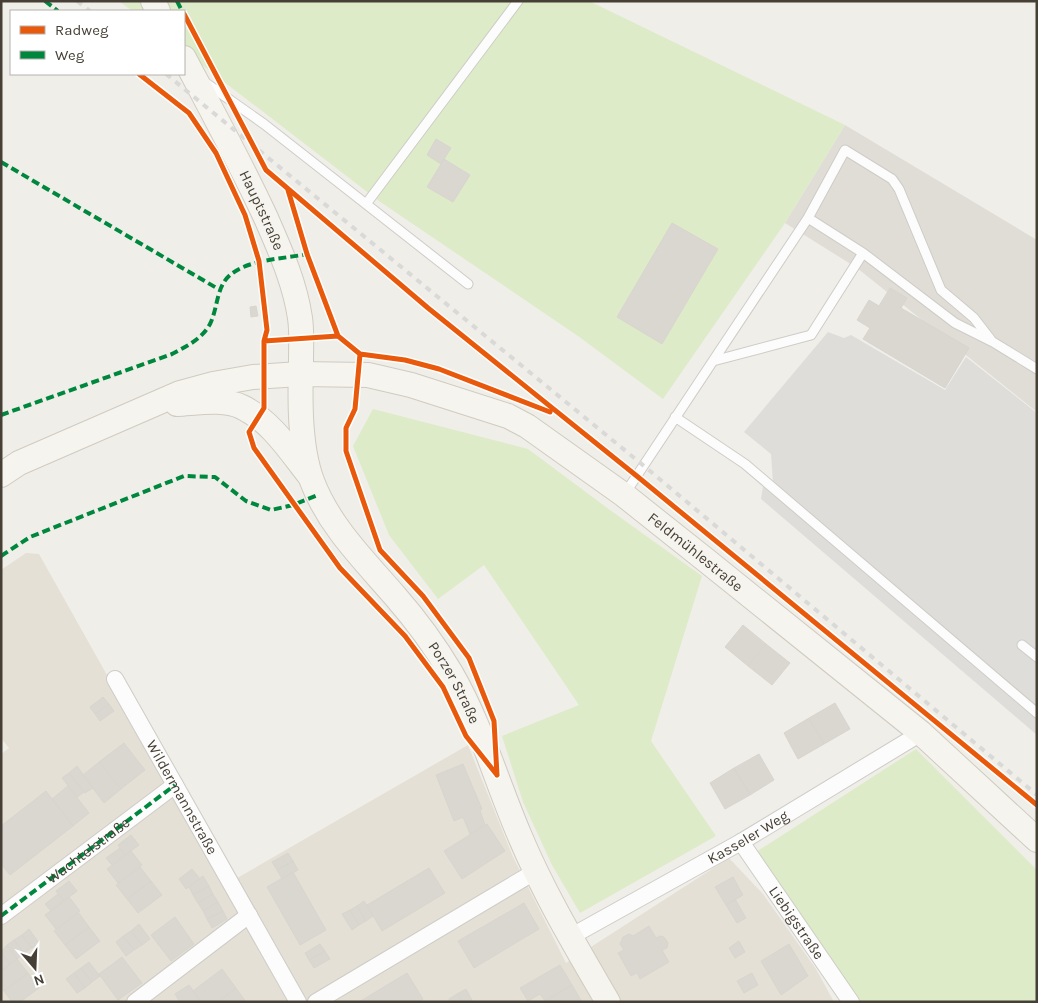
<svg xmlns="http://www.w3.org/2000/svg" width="1038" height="1003" font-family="Karla,sans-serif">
	<rect width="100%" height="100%" fill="#f0eee9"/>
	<!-- residential -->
	<path fill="#e4e0d6" d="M26,553L39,554L221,878L239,877L468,745L513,857L566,963L729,858L763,894L816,969L834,1002H1V754L9,748L1,738V570Z"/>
	<!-- industrial -->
	<path fill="#e0ddd7" d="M845,125L1037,240V412L857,268L785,223Z"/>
	<!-- green -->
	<path fill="#ddebc8" d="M119,1H589L845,125L785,223L663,399L578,336L379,201L184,51V11H132Z
		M373,409L528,449L610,510L702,576L651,741L716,836L580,913L552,865L523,802L502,736L579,705L484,565L438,599L389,535L353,446Z
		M916,749L1037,870V1002H860L756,852Z"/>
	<!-- parking -->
	<path fill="#dfddd9" d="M828,332L844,338L851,335L945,390L966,357L1037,413V735L761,499L763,486L769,480L773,483L771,454L744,432Z"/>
	<!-- building -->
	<path fill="#dad7d1" stroke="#d8d5cf" d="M436,139L451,148L441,164L427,155Z
		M444,159L470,175L453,202L427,187Z
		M672,223L718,249L662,344L617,317Z
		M890,288L907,298L901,308L969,348L945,388L863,339L870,328L857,320L869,300L879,306Z
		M256,306L258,316L251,317L250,307Z
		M743,625L766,644L748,666L725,647Z
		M766,644L790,663L772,685L748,666Z
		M103,697L109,704L95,714L90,707Z
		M835,703L850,729L824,744L809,718Z
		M109,704L114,711L100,721L95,714Z
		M809,718L824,744L798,759L784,733Z
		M124,743L145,770L121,789L99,762Z
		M759,754L774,780L750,795L734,768Z
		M99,762L121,789L104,803L83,775Z
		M463,764L482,809L480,811L485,825L470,834L463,817L454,821L436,775Z
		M77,766L93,788L85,793L69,773Z
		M734,768L750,795L725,809L710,783Z
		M69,773L84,792L77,797L62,778Z
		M68,786L89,813L73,826L52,799Z
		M46,791L73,826L10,875L1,864V826Z
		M487,824L505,851L462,879L444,851Z
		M131,835L139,845L125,855L118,845Z
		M120,848L125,855L112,865L106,858Z
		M131,851L142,865L118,883L107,869Z
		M288,853L293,861L277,870L272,862Z
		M293,861L298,870L282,879L277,870Z
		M140,867L151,881L127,899L116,885Z
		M429,868L445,893L382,931L367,905Z
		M192,869L200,879L186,889L179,879Z
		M293,872L326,930L300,945L267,887Z
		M203,876L209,886L193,895L189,887Z
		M733,877L743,895L726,905L715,887Z
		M69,881L77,891L64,901L56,891Z
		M151,881L162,895L138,913L127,899Z
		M209,886L213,894L198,903L193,895Z
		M58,894L64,901L51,911L45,904Z
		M213,894L218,902L203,911L198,903Z
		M69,897L80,911L56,929L45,915Z
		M735,899L746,918L737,923L726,905Z
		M364,901L373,916L366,921L357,906Z
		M218,902L223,911L207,919L203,911Z
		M524,903L539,929L474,968L458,941Z
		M357,906L366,921L359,925L350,910Z
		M350,910L359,925L352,930L342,914Z
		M223,911L227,919L212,928L207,919Z
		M79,913L89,927L65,945L54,931Z
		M175,917L194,944L171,961L151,935Z
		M139,924L150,939L142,945L131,931Z
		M649,926L656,938L660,936L664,937L668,943L667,948L662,950L669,962L640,979L637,973L631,976L618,953L624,950L620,944L623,937L629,934L633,936Z
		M89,927L100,941L76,959L65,945Z
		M29,929L39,943L32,948L22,935Z
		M131,931L142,945L134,950L123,936Z
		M22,935L32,948L24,953L14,940Z
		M123,936L134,950L126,956L116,942Z
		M14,940L24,953L17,959L7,945Z
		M739,941L745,952L735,958L729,948Z
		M320,944L325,951L309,960L305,953Z
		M789,944L808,976L781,995L761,961Z
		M7,945L17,959L10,964L1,952Z
		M325,951L330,959L314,968L309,960Z
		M1,952L10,964L3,970L1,967Z
		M122,957L142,983L118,1000L99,974Z
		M17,959L28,973L4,991L1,988V971Z
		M89,962L100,976L92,982L81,968Z
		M560,965L572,985L545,1001L540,994L528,1001L520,988Z
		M81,968L92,982L85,988L74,973Z
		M222,969L236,988L218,1002H201L193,991Z
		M28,973L39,988L20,1002H12L4,991Z
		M74,973L85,988L77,993L66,979Z
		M407,973L423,999L419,1002H359Z
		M752,973L758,985L744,993L737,981Z
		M189,985L201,1001L200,1002H180L175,994Z
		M572,985L582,1002L545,1001Z
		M236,988L246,1002H218Z
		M466,989L473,1002H462L457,994Z
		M457,994L462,1002H450L449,999Z"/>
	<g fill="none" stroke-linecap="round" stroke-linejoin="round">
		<defs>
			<path id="lane" d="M203,81L264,124L468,284
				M366,204L518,1
				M808,218L845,150L892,179L899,189L941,290L974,318L991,340
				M713,361L811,335L863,253
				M675,417L745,464L1037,713
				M624,495L808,218L863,253L955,323L993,342L1037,369
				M1022,645L1037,657"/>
			<g id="street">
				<path id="s1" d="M115,679L298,1002"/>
				<path id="s2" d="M741,842L851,1002"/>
				<path id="s3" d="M1,916L175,785"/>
				<path id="s4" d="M570,937L741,842L921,733"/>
				<path d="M135,1002L249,915"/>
				<path d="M316,1002L536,871"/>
			</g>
			<g id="secondary">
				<path d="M153,1L158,11"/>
				<path id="s5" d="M184,58C212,111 241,164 266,218C280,250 295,283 300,318C302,331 301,346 301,360C300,397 299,446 312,481C329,526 364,560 395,596C416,620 435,646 451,673C480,723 496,780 519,834C543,892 576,947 608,1002"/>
				<path d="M177,404C197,403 224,398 242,407C271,421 290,451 309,475"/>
				<path id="s6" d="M1,475L19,463L180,393L213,384L253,377L300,374L368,375L411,385L508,416L527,426L624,495L707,561L921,733L1037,840"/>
			</g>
		</defs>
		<!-- lane casing -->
		<use href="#lane" stroke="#ceccc6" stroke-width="11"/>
		<!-- street casing -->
		<use href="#street" stroke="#ceccc6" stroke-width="18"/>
		<!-- secondary casing -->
		<use href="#secondary" stroke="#d0cbc0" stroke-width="26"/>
		<!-- lane -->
		<use href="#lane" stroke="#fdfcfc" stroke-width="9"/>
		<!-- street -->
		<use href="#street" stroke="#fdfcfc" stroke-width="16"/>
		<!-- secondary -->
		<use href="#secondary" stroke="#f6f4ee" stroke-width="24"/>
		<!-- rail -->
		<path stroke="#d9d9d8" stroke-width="4" stroke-dasharray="6 6" stroke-linecap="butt" d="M77,1L90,11
			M166,74L644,466L1037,795"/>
		<!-- quiet -->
		<path stroke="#00873e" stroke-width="4" stroke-dasharray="8 4" stroke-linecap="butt" d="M45,1L58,11
			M177,1L182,11
			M1,162L220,290
			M1,415L172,354C187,346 202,339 210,324C218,308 216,287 230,275C249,259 284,259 307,254
			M1,556L30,537L184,476L215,477L246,501L271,510L293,505L318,495
			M1,916L175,785"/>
		<defs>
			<path id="cycleway" d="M184,14L266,170L428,308L638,477L1037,805
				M139,74L189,113L216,153L245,215L259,261L267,330L264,341V408L249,432L254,448L340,568L405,636L443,687L466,736L497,775
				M288,190L307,254L338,336L360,354L355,409L346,428V451L380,550L423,596L469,658L494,721L497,775
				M264,341L338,336
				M360,354L405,360L439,369L550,412"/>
		</defs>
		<!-- cycleway casing -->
		<use href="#cycleway" stroke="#fff" stroke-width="8"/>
		<!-- cycleway -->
		<use href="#cycleway" stroke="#e8590c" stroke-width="5"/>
	</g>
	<g text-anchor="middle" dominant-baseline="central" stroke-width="4" stroke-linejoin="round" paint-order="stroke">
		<!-- street labels -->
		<g font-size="15" fill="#463f35" stroke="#fff">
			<text stroke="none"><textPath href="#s5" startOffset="171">Hauptstraße</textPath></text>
			<text stroke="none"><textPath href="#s6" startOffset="765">Feldmühlestraße</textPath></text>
			<text stroke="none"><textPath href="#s5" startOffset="698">Porzer Straße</textPath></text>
			<text stroke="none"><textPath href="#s1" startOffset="136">Wildermannstraße</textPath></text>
			<text stroke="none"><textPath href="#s4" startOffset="204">Kasseler Weg</textPath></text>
			<text stroke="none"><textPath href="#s3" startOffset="109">Wachtelstraße</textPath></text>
			<text stroke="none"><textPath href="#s2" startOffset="98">Liebigstraße</textPath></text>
		</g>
	</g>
	<!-- border -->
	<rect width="1038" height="1003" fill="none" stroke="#463f35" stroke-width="5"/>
	<!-- legend -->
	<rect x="10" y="10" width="175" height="65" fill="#ffffff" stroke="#b5b2ae"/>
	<rect x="20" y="26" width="25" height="8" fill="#e8590c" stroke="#b5b2ae"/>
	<text x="55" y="35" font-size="15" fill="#463f35">Radweg</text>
	<rect x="20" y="51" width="25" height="8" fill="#00873e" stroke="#b5b2ae"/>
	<text x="55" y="60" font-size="15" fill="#463f35">Weg</text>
	<!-- north arrow -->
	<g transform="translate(35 968) rotate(161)" stroke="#ffffff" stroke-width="4" paint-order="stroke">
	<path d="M0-4L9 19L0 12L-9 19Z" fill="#463f35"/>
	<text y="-8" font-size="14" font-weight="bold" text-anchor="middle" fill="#463f35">N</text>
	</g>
</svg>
